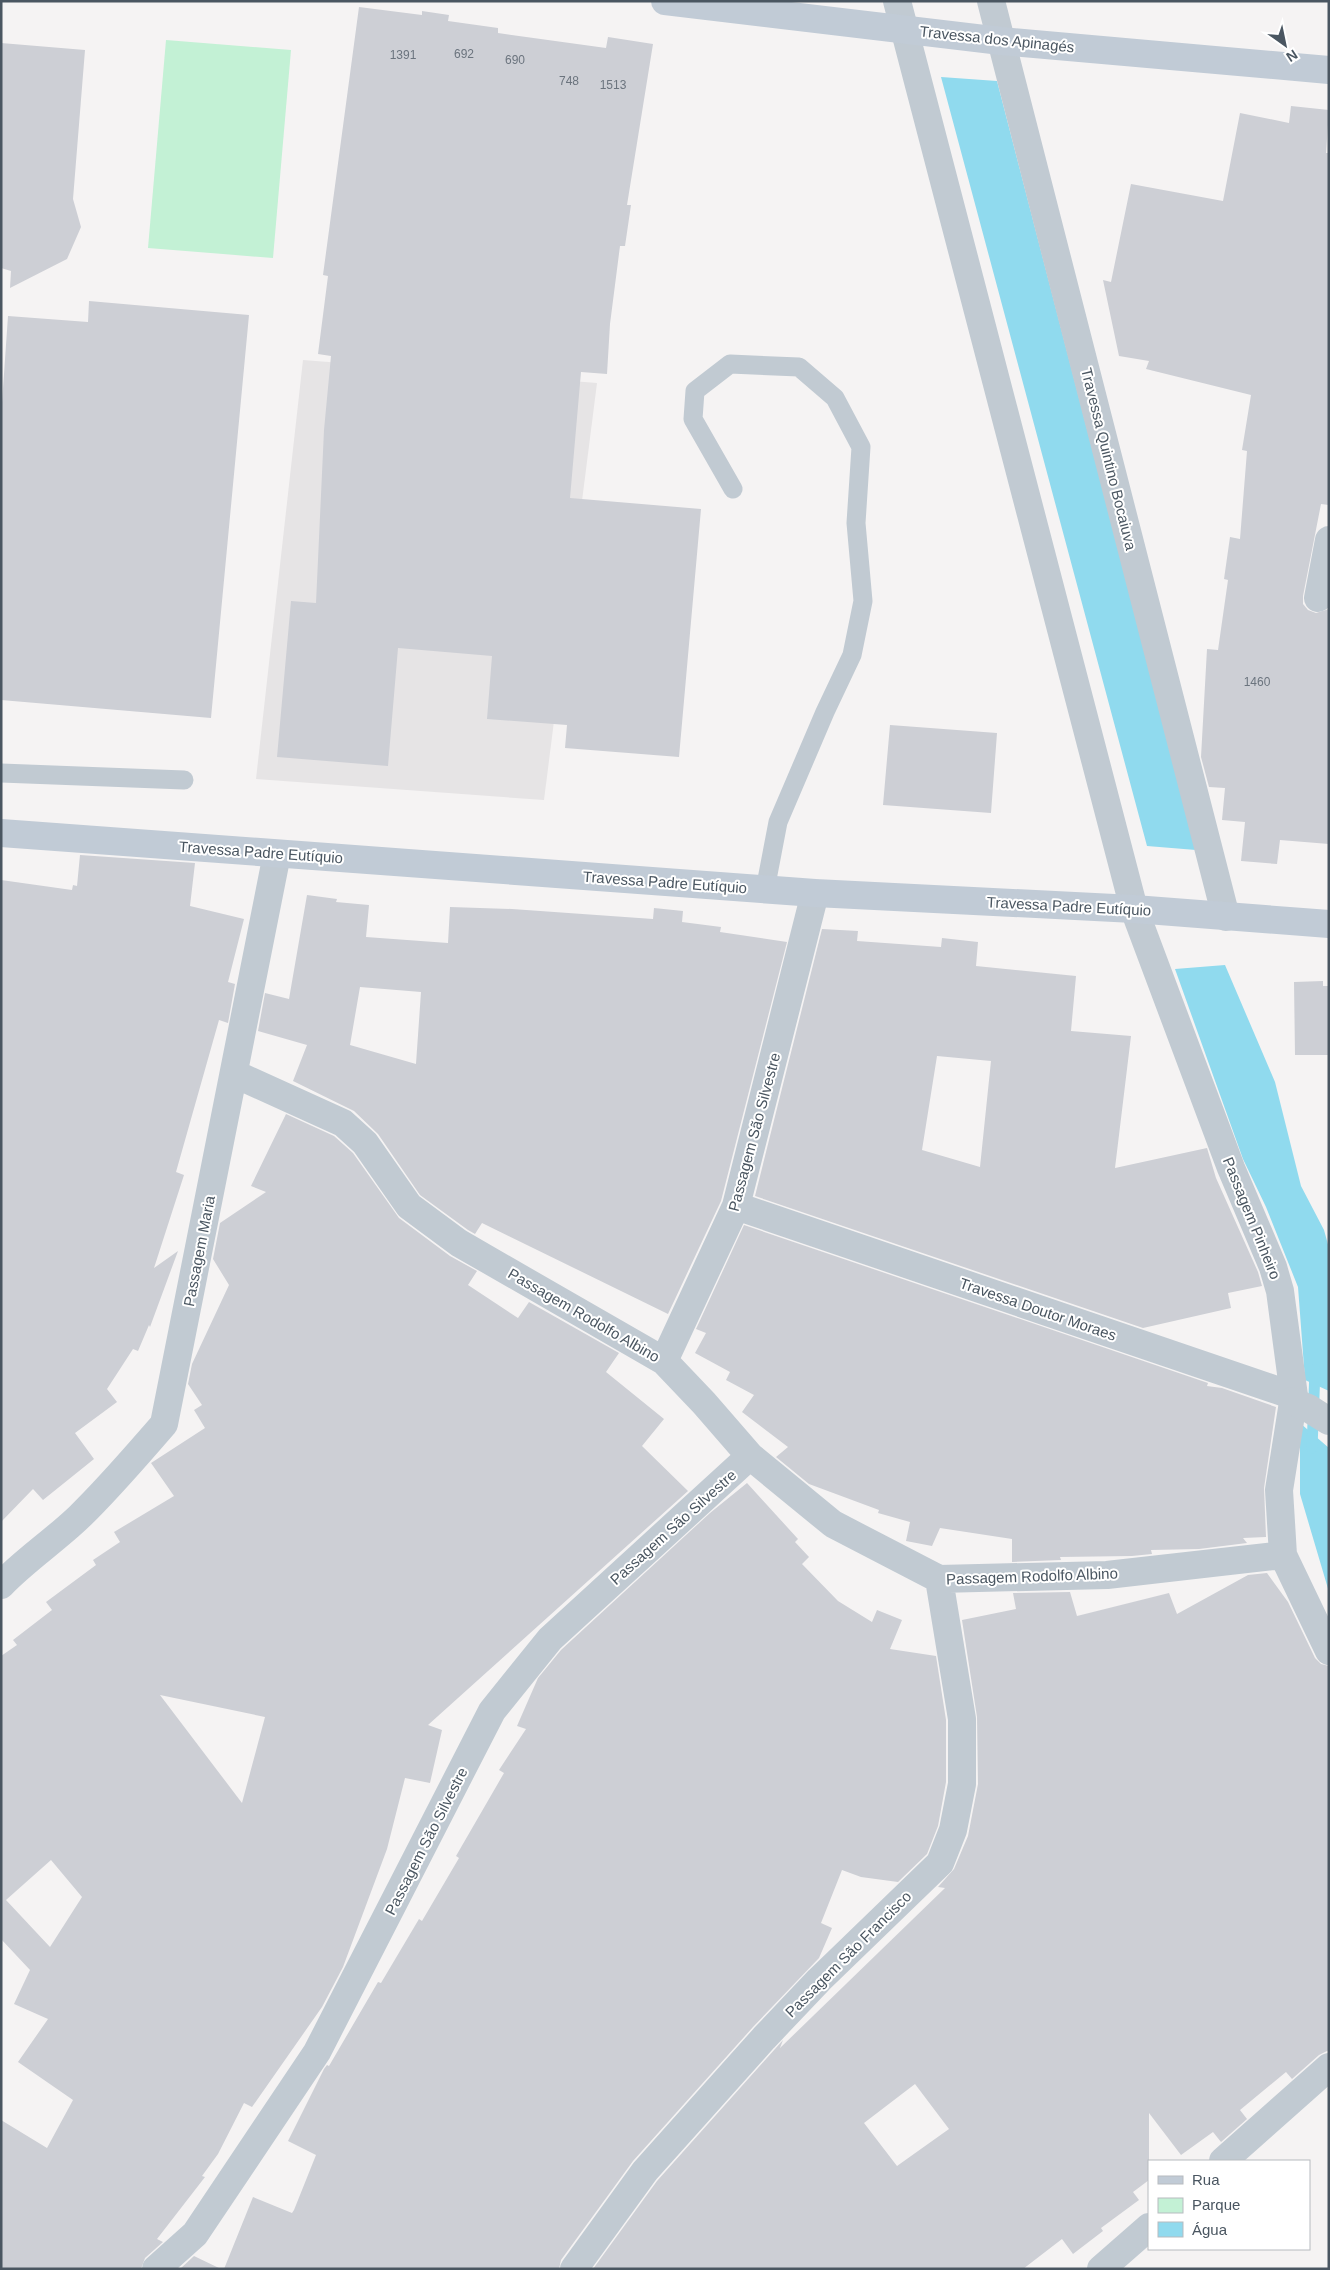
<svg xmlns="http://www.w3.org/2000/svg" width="1330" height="2270" font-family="Arial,sans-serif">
	<rect width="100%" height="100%" fill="#f5f3f3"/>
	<!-- education -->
	<path fill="#e6e4e5" d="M303,360L597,383L544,800L256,779Z"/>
	<!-- green -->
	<path fill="#c3f1d5" d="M166,40L291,50L273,258L148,248Z"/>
	<!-- water -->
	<path fill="#90daee" d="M941,77L997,81L1196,850L1147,846Z
		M1225,965L1275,1082L1301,1186L1324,1230L1329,1248V1391L1305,1380L1298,1287L1266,1207L1243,1159L1175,969Z
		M1300,1423L1329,1448V1592L1300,1494Z"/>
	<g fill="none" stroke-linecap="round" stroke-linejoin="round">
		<!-- stream -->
		<path stroke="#90daee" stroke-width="11" d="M1312,1448L1315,1370"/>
	</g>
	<!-- building -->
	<path fill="#cdcfd5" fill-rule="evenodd" d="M359,7L422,15V11L449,15L448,21L498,28V33L606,48L608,37L653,44L627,205H631L625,246H620L610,324L607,374L581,372L570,498L701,509L679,757L565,748L567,725L487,719L492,656L398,648L388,766L277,757L291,601L316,603L324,430L331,356L318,354L328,276L323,275Z
		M1,43L85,50L73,199L81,227L67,259L10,288L11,271L1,268Z
		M1291,106L1329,110L1326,153H1329V505L1321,504L1303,596V604L1308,610L1316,613L1329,609V844L1280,840L1277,864L1241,861L1245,822L1222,820L1225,788L1209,787L1201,757L1207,649L1218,650L1228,580L1224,579L1230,537L1240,539L1247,451L1242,450L1251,395L1146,369L1149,361L1119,356L1103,280L1111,282L1131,184L1223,201L1240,113L1289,123Z
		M89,301L249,315L211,718L1,700V417L8,316L88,322Z
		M890,725L997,733L991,813L883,805Z
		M80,855L195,863L190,906L244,919L228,982L235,984L228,1023L219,1020L176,1172L184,1175L154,1268L178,1251L150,1327L149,1325L138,1351L133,1349L107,1389L117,1402L75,1433L94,1459L43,1500L33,1489L1,1522V880L72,890L73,885L77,886Z
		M307,895L337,899L336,902L369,905L366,937L448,943L450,907L512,909L653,919L654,908L683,911L682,922L721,927L720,932L787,942L721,1201L668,1314L482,1223L475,1234L468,1230L420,1195L378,1134L354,1111L293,1081L307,1045L258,1031L265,993L289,999ZM360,987L421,992L416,1064L350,1045Z
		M822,929L858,931L857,941L941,947L942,938L978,942L976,966L1076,976L1071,1031L1131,1036L1115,1168L1207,1148L1216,1178L1258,1272L1262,1286L1228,1293L1231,1308L1143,1328L755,1196ZM937,1056L991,1061L980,1167L922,1150Z
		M1323,981V986H1329V1055H1295L1294,982Z
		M286,1114L334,1136L353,1153L399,1218L450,1256L477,1271L468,1285L518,1318L529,1302L619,1353L606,1372L664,1419L642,1446L688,1491L428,1725L442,1730L430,1783L405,1778L387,1849L343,1967L322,2007L252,2107L244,2103L218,2154L202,2176L205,2177L157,2239L163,2242L145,2258L141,2269H1V2120L47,2148L73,2100L18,2062L48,2019L14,2004L30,1970L1,1939V1656L17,1645L13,1640L52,1610L46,1602L96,1565L93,1560L120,1542L114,1532L174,1496L151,1463L205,1428L194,1410L202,1405L188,1384L192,1364L229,1285L213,1259L220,1223L266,1192L251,1186ZM160,1695L265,1717L242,1803ZM51,1860L82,1897L50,1947L6,1900Z
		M744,1225L1208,1383L1207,1386L1222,1388L1276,1407L1264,1488L1266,1537L1243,1538L1247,1543L1199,1549L1151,1550L1152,1554L1132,1556L1060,1557L1061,1560L1012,1562V1539L940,1528L932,1546L906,1541L910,1522L878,1513L879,1510L809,1484L776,1457L788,1447L742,1412L754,1395L726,1380L730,1372L695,1353L706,1333L696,1329Z
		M747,1483L798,1539L795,1542L809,1557L802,1564L838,1601L872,1622L877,1610L902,1620L890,1649L936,1656L946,1720V1782L938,1826L927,1854L898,1882L861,1877L842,1870L821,1923L832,1928L819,1958L753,2027L633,2161L561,2260L559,2269H224L253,2197L292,2213L294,2210L316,2155L288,2141L324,2069L327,2065L329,2066L378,1982L381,1983L419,1919L422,1921L459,1858L456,1856L504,1773L499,1770L526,1729L517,1726L538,1678L561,1650L710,1513Z
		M1267,1573L1288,1602L1315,1658L1321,1664L1329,1666V2050L1319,2055L1292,2079L1286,2072L1240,2110L1247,2119L1221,2142L1213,2132L1181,2155L1149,2113V2180L1133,2192L1139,2200L1101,2228L1103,2231L1073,2254L1062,2239L1023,2269H593L657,2181L775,2049L783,2040L780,2048L945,1888L938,1887L954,1869L968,1836L978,1784L977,1717L962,1620L1016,1609L1013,1593L1070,1592L1077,1616L1169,1593L1177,1614L1248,1575ZM915,2084L949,2129L897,2166L864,2123Z
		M194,2256L221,2269H180Z"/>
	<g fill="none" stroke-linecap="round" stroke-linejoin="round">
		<!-- lane -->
		<path stroke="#c1cad2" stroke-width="19" d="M733,489L693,419L695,391L730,364L799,367L835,398L861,447L856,523L863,601L852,655L825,712L778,822L765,890
			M1,773L184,780"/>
		<!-- street -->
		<path stroke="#c1cad2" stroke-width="28" d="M897,1L1134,909L1231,1168L1273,1267L1280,1291L1294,1396L1279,1490L1283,1555L1329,1651
			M991,1L1226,917
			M1318,598L1329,540
			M235,1074L343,1123L365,1143L409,1206L459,1243L664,1361L704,1403L750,1456L833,1524L939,1579L1107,1575L1283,1555
			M736,1206L1294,1396
			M664,1361L736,1206L815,893
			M1308,1408L1329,1421
			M1,1585C25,1560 54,1541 79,1517C109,1488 136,1456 164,1424L277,854
			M1223,2161L1329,2067
			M156,2269L195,2234L317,2052L492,1711L550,1639L750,1456
			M574,2269L645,2171L764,2038L819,1980L940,1863L953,1830L962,1784V1719L939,1579
			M1101,2269L1149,2227"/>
		<!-- secondary -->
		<path stroke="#c1cbd6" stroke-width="28" d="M665,1L1001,41L1329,70
			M1,833L815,893L1134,909L1329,924"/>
		<!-- street-bridge -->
		<path stroke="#c1cad2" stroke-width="28" d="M1292,1401L1308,1408"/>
	</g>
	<g text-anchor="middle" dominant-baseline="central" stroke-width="4" stroke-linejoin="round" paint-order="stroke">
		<!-- number labels -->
		<g font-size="12" fill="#6b747e">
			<text x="464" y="54">692</text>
			<text x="403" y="55">1391</text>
			<text x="515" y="60">690</text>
			<text x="569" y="81">748</text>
			<text x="613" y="85">1513</text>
			<text x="1257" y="682">1460</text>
		</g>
		<!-- street labels -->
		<g font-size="15" fill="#4a5661" stroke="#fff">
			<text transform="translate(997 39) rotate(6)">Travessa dos Apinagés</text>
			<text transform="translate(1109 459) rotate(76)">Travessa Quintino Bocaiuva</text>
			<text transform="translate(261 852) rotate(4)">Travessa Padre Eutíquio</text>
			<text transform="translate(665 882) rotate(4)">Travessa Padre Eutíquio</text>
			<text transform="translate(1069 906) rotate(3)">Travessa Padre Eutíquio</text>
			<text transform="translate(754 1132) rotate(-75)">Passagem São Silvestre</text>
			<text transform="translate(1252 1218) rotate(68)">Passagem Pinheiro</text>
			<text transform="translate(199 1251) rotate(-79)">Passagem Maria</text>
			<text transform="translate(1038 1309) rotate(19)">Travessa Doutor Moraes</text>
			<text transform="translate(584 1315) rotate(30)">Passagem Rodolfo Albino</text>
			<text transform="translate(673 1527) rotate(-42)">Passagem São Silvestre</text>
			<text transform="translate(1032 1576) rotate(-2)">Passagem Rodolfo Albino</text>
			<text transform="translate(426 1841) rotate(-63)">Passagem São Silvestre</text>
			<text transform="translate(848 1954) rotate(-45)">Passagem São Francisco</text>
		</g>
	</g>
	<!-- border -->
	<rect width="1330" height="2270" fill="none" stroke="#4a5661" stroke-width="5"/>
	<!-- legend -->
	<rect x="1148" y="2160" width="162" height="90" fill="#ffffff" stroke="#b7bbc0"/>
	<rect x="1158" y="2176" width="25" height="8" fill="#c1cbd6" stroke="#b7bbc0"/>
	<text x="1192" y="2185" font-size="15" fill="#4a5661">Rua</text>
	<rect x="1158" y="2198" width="25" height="15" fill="#c3f1d5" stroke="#b7bbc0"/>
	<text x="1192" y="2210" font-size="15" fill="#4a5661">Parque</text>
	<rect x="1158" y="2222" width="25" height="15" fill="#90daee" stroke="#b7bbc0"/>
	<text x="1192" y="2235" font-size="15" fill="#4a5661">Água</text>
	<!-- north arrow -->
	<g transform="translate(1285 45) rotate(147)" stroke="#ffffff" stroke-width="4" paint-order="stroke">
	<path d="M0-4L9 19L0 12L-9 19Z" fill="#4a5661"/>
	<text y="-8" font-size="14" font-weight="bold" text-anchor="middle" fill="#4a5661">N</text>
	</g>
</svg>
